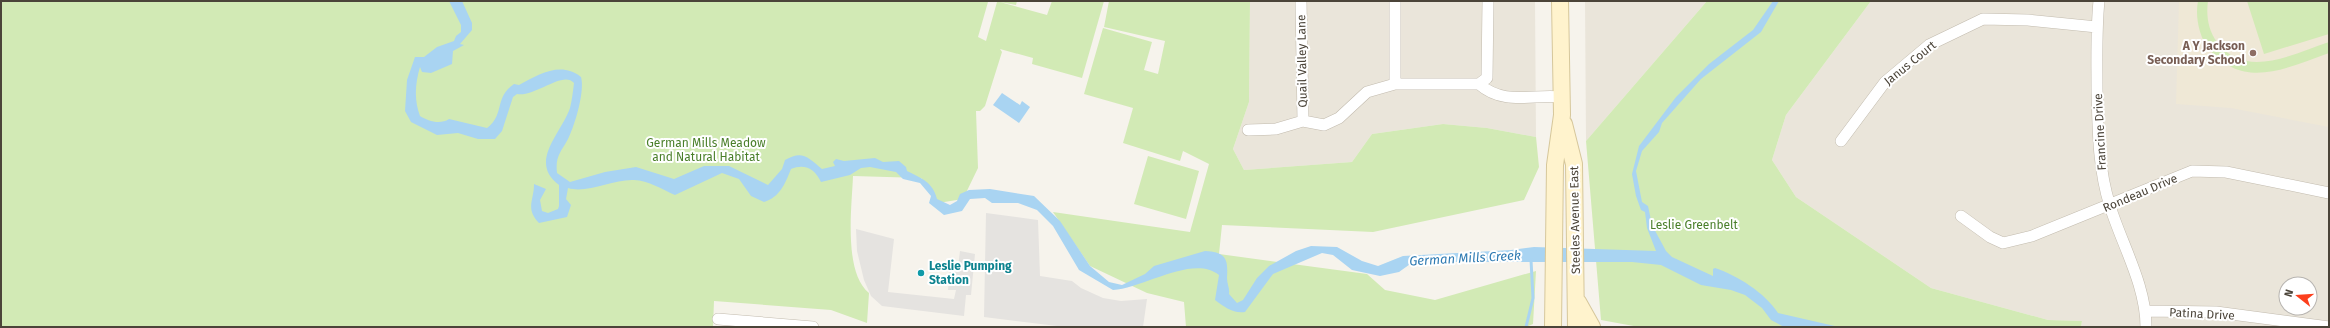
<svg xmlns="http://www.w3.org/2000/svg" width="2330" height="328" font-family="'Fira Sans',sans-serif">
	<rect width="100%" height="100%" fill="#f6f3ec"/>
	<!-- residential -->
	<path fill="#eae5da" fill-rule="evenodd" d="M1250,1H1535L1536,137L1487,128L1443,124L1372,134L1352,162L1244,170L1233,149L1249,102Z
		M1585,1H1707L1586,141Z
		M1871,1H2329V327H2081L2082,321L2048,320L1931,288L1796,197L1772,160L1786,115ZM2286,284H2310V308H2286Z"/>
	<!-- education -->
	<path fill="#efe8d6" d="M2179,1H2329V127L2231,108L2176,104Z"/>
	<!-- green -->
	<path fill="#d2eab5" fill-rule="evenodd" d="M1,1H1017L1016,5L1000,2L1047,15L1052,1H1104L1082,78L1032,64L1033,58L1000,49L1002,52L985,106L980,111H976L978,168L963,199L938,203L921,178L853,176C852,206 843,272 869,293L867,323L831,310L714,301L713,327H1ZM988,2H997L986,41L978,37Z
		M1109,1H1250L1249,102L1233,149L1244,170L1352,162L1372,134L1443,124L1487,128L1536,137L1539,167L1524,200L1373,232L1222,225L1219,254L1367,274L1385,290L1435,300L1536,271L1533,324L1526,327H1186L1184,302L1147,293L1090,266L1053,212L1190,232L1209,164L1183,151L1180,161L1123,143L1133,108L1084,94L1103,28L1152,42L1144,70L1158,74L1165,41L1104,27Z
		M1707,1H1871L1786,115L1772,160L1796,197L1931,288L2048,320L2082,321L2081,327H1639L1601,320L1586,141Z
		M2198,1H2208C2206,15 2208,30 2217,42C2245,80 2293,54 2329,42V53C2286,68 2244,91 2208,48C2199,36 2195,16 2198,1Z
		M2247,1H2329V34L2264,54Z
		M1148,156L1199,171L1186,219L1134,204Z"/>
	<!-- parking -->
	<path fill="#e5e3e0" d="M986,213L1038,220L1040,276L1072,281L1081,288L1103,298L1121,301L1147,299L1143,327H1065L984,317Z
		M856,229L894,239L888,292L954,299L956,290H948L950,267H958L960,251L975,254L971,295H966L964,316L882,306L871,296L864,280L857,251Z"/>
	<!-- water -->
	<path fill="#a9d4f2" d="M449,1H462L472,23V30L460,44L464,45L453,51L452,64L431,73L422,72L420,67C415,84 414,100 420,116C428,121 440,125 449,119L487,128C505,115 494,97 514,84L519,85C539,74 561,61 581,77C585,91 575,125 568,139C561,152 555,156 557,173L570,182L605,172L636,167L674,179L704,166H729L768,185L782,169L785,160C802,150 808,157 822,169L835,166L833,162L836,159L844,161L875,158L883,162L899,161L906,167L907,171C921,178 933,182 937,199L950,205L957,201L960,194L969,190L990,189L1034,196L1060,221L1090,266L1109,282L1122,285L1145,274L1154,266L1205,251C1227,252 1228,260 1227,278C1227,284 1230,289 1229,294L1237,303L1243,300L1257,278L1269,266L1296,251L1311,246L1337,247L1362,261L1378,266L1403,256L1511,250L1534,247L1656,251L1647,228L1645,212L1641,210L1636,196L1632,174L1639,146L1676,97L1709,64L1753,30L1773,1H1779L1761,32L1701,79L1662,123L1659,132L1642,151L1636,171L1642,202L1648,206L1652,225L1666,251L1672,257L1713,276V269L1715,268C1738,276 1764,292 1778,313L1839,327H1784L1771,320L1762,308L1745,295L1731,290L1701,285L1661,265L1632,262H1413L1399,272L1380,276L1352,270L1333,255L1322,253L1273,274L1245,312C1234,314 1224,307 1215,300L1219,275C1193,254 1144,288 1113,290L1079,270L1053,226L1037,210L1018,203H992L985,198L970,199L962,211L944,215L929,203L931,196L920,183L903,179L896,172L870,167L861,168L850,175L821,182C815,169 805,163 791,169C785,184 780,197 764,202L751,196L739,179L722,173L675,195C663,190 648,180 634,180C613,179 587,194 568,188L566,199L571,205L567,217L539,223C525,208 534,201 534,184L546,189L540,200L542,211L548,213L558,209L559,206V185C528,162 561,134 570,108C572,100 573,91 574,83C563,70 536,97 517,94L513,97L502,131L495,139H478L458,133L437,135L411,122L405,111L407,80L415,57H424L437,47L454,41L456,36L461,32V25Z
		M1002,93L1020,105L1022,101L1030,107L1019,123L993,105Z"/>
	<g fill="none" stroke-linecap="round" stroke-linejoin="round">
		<!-- stream -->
		<path stroke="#a9d4f2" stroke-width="3" d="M1526,327L1533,298L1531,260"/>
		<defs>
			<path id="minor" d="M1301,1L1303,121
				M2099,1C2096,30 2097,59 2097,89C2098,129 2098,168 2110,206C2122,245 2146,285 2146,327
				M1395,84V1
				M1479,84L1487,78L1488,1
				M1248,130L1276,129L1303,121L1324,125L1339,118L1367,92L1395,84H1479C1504,106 1532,94 1561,97
				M1841,141L1885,82L1929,45L1983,19L2028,20L2097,27
				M1961,216L1990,237L2003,243L2032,236L2192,171L2226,172L2329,193
				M2146,311L2216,312L2329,327
				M718,319L813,327"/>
			<path id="secondary" d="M1564,124L1574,164L1576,327
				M1578,302L1592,327
				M1553,327L1555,165L1562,115L1560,1"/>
		</defs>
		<!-- minor casing -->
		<use href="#minor" stroke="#c2bbae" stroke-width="12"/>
		<!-- secondary casing -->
		<use href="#secondary" stroke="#d6c79b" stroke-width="18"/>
		<!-- minor -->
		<use href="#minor" stroke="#fff" stroke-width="11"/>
		<!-- secondary -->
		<use href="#secondary" stroke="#fff3cd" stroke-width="16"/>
	</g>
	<!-- markers -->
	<circle fill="#8d6e63" stroke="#fff" stroke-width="1.5" cx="2253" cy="53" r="4"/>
	<circle fill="#0f9aa8" stroke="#fff" stroke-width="1.5" cx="921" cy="273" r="4"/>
	<g text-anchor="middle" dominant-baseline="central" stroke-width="4" stroke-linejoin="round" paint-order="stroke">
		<!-- education labels -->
		<g font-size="12" font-weight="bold" fill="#785e54" stroke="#fff" text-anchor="end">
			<text x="2245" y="46">A Y Jackson<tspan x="2245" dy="14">Secondary School</tspan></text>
		</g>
		<!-- street labels -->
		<g font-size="12" fill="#4b4439" stroke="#fff">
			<text transform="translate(1302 61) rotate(-91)">Quail Valley Lane</text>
			<text transform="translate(1910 63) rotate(-39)">Janus Court</text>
			<text transform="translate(2100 132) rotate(-93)">Francine Drive</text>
			<text transform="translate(2140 193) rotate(-23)">Rondeau Drive</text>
			<text transform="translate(1575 220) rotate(-91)">Steeles Avenue East</text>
			<text transform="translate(2202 314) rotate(3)">Patina Drive</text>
		</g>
		<!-- park labels -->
		<g font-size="12" fill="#4a7f2a" stroke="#fff">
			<text x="706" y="143">German Mills Meadow<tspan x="706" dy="14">and Natural Habitat</tspan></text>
			<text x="1694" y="225">Leslie Greenbelt</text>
		</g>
		<!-- culture labels -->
		<g font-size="12" font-weight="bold" fill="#0d838f" stroke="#fff" text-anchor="start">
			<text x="929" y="266">Leslie Pumping<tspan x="929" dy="14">Station</tspan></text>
		</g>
		<!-- water labels -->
		<g font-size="13" font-style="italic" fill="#2e7ab2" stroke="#fff">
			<text transform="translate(1465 258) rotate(-3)">German Mills Creek</text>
		</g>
	</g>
	<!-- border -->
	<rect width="2330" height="328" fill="none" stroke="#4b4439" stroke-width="4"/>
	<!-- north arrow -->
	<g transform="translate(2298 296) rotate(287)"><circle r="19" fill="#ffffff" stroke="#b7b4b0"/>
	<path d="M0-3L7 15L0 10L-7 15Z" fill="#fc3f1d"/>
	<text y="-6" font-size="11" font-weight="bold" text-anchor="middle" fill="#4b4439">N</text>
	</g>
</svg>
